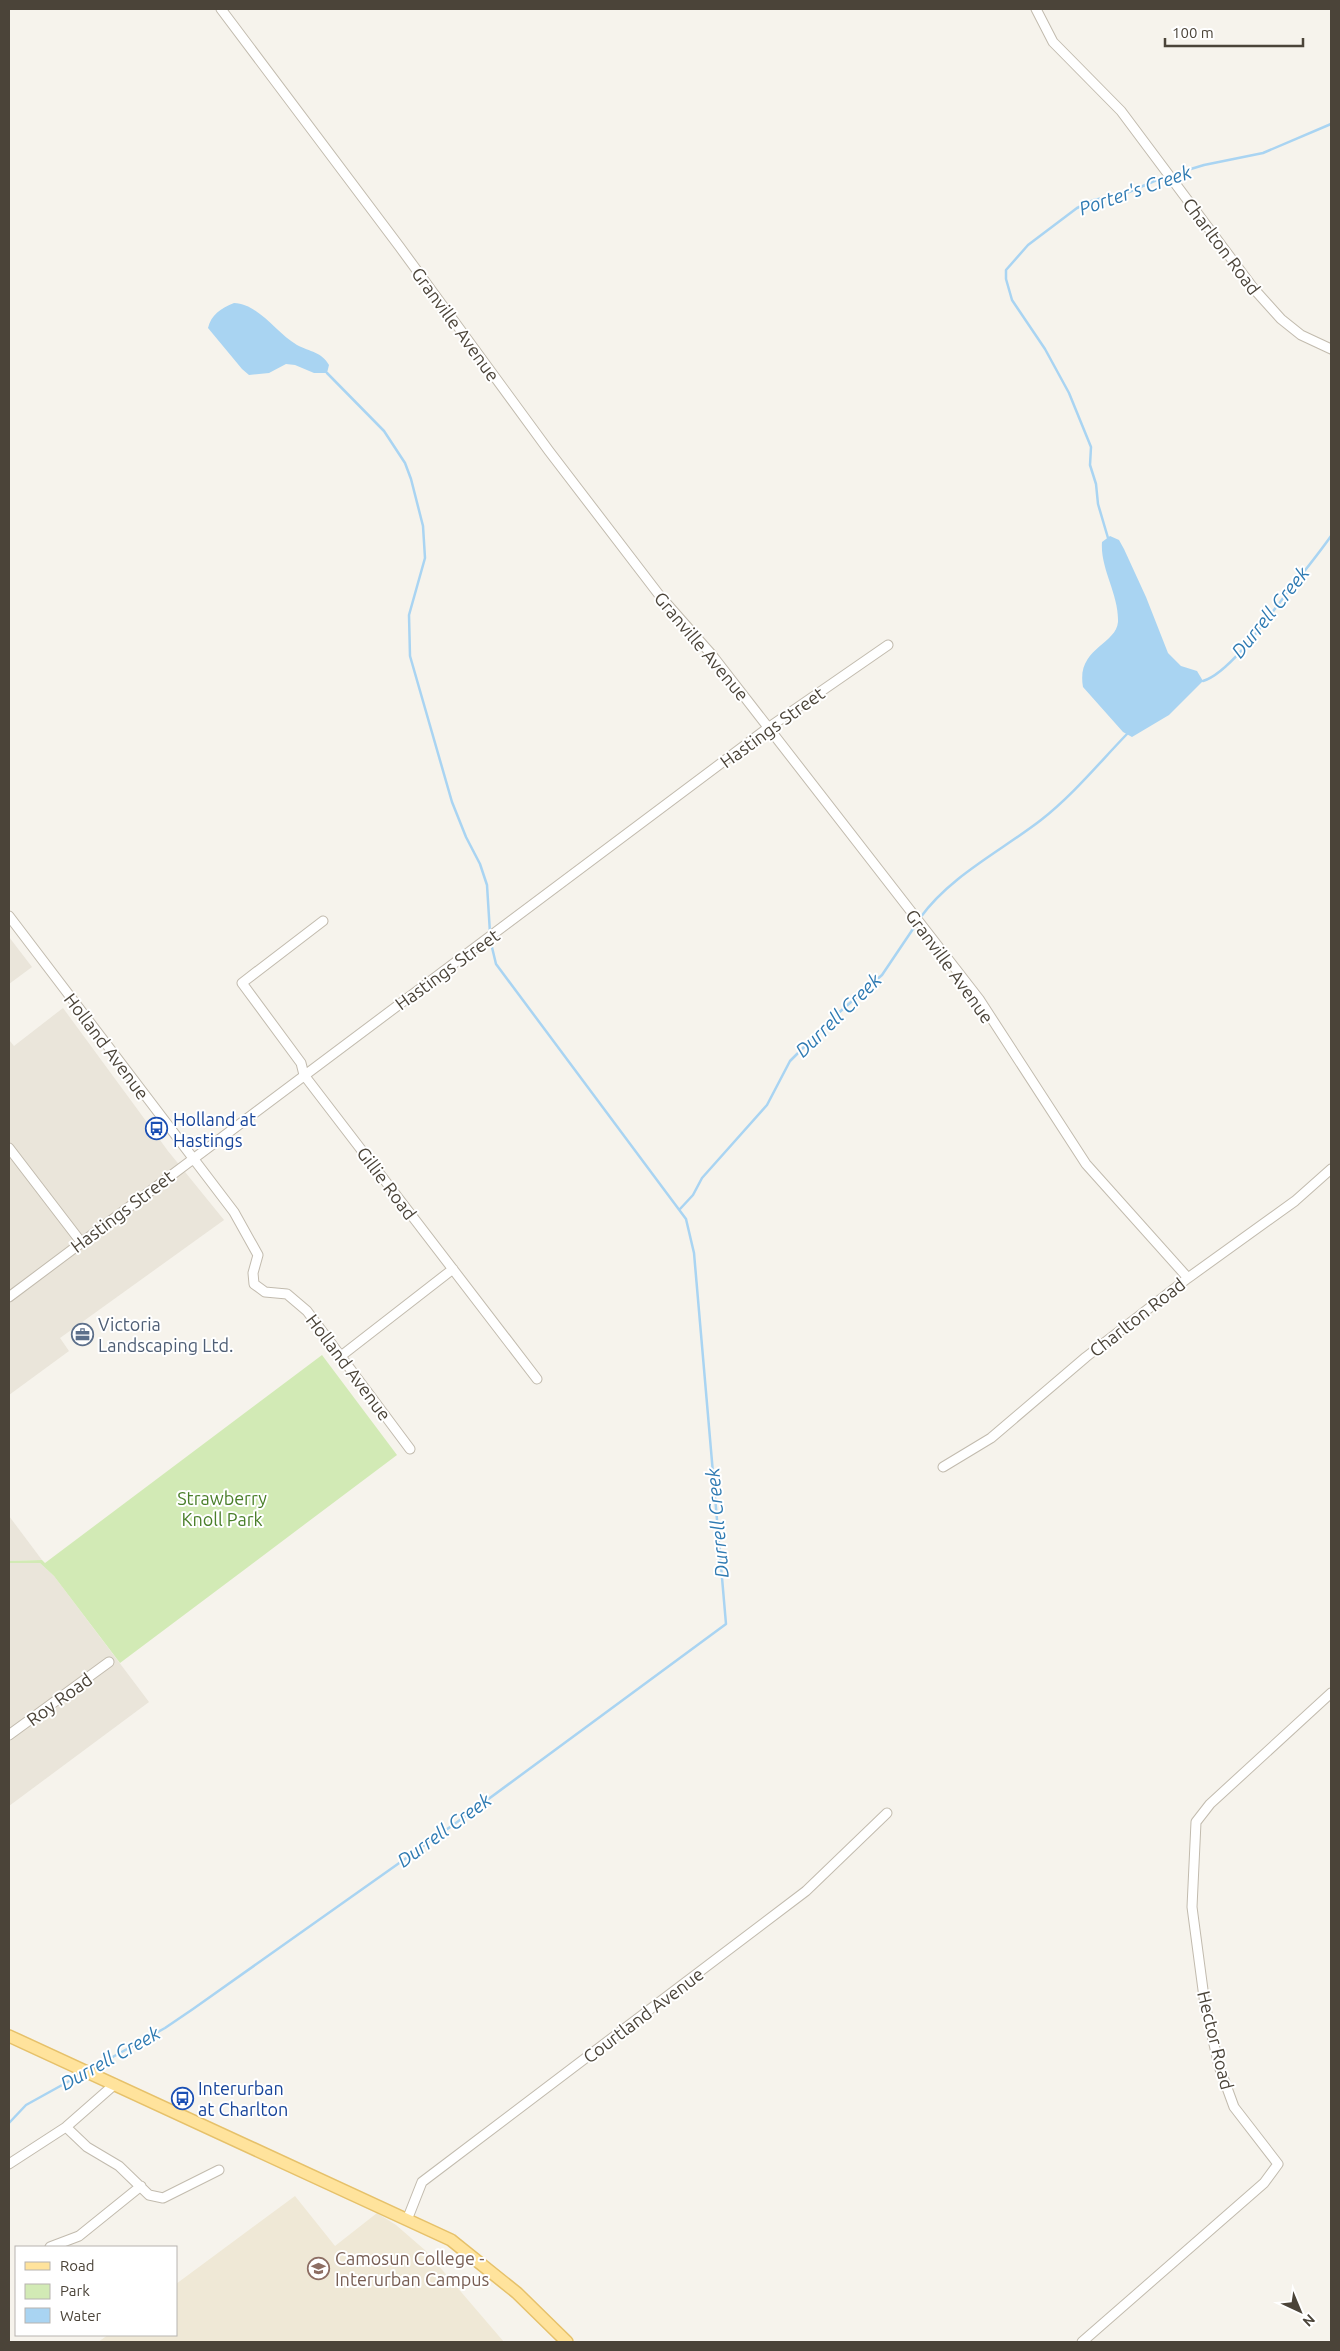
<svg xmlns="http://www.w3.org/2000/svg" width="1340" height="2351" font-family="Ubuntu,sans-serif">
	<rect width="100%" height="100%" fill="#f6f3ec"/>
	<!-- residential -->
	<path fill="#eae5da" d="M9,937L32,967L9,984Z
		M63,1008L168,1151L224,1220L60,1338L69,1351L9,1395V1040L14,1046Z
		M9,1516L42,1560L9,1561Z
		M9,1563H40L54,1576L149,1702L9,1806Z"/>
	<!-- education -->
	<path fill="#efe8d6" d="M295,2196L335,2246L377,2213L396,2225L426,2251L504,2342H98L108,2335H176V2284Z"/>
	<!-- green -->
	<path fill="#d2eab5" d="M322,1355L397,1455L120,1663L54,1576L40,1563H9V1561L42,1560L45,1563Z"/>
	<!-- water -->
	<path fill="#a9d4f2" d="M234,303C259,304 276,333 297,345C310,352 322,352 329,365L327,373H314L295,365L286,364L269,373L249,375L242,369L208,328C211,315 221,308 234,303Z
		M1110,536L1119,540L1124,549L1146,597L1168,653L1181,666L1197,671L1203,681L1169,715L1132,737L1123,732L1083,687C1076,648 1116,645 1118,622C1119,594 1100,569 1102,542Z"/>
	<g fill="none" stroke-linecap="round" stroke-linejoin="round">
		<!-- stream -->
		<path stroke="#a9d4f2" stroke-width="2.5" d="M1171,175L1204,165L1263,153L1331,124
			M327,373L384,431L405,463L411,479L423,526L425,558L409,615L410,656L452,802L466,837L480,864L487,885L490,933
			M1108,538L1098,504L1096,484L1090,465L1091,447L1069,393L1045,349L1012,300L1006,279V270L1028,245L1077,208L1094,200L1129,192L1166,176
			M1203,681C1230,673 1269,616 1287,593C1302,574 1317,556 1331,536
			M920,918C950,876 1001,851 1041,820C1073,795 1099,763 1127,734
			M680,1209L693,1195L702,1178L767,1105L790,1061L835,1016L882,975L917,923
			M91,2069L165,2028L193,2009L460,1820L726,1624L694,1253L686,1219L496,964L490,939
			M9,2123L26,2105L82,2074"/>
		<defs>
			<path id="minor" d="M221,9L399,246L549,451L660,596L712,655L979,999L1086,1164L1188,1278
				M1036,9L1053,42L1121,111L1254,289L1281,319L1301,335L1331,349
				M9,916L234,1212L258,1255L253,1273L254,1284L265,1292L287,1294L307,1311L410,1449
				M323,921L242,983L301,1063L304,1075L537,1379
				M9,1148L81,1242
				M9,1297L768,728L888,645
				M341,1356L453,1269
				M943,1467L991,1438L1086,1357L1188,1278L1295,1201L1331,1169
				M9,1735L109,1662
				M66,2127L87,2147L119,2166L149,2195L163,2198L219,2170
				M9,2164L66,2127L115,2084
				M407,2220L422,2182L806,1891L887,1813
				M50,2247L79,2236L141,2186
				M1082,2342L1264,2183L1278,2164L1234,2107L1219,2066L1205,2005L1192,1907L1196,1822L1210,1804L1331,1693"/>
			<path id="major" d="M9,2036L451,2240L517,2293L567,2342"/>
		</defs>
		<!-- minor casing -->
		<use href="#minor" stroke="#c2bbae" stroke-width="11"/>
		<!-- major casing -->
		<use href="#major" stroke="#e6c16a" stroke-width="14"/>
		<!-- minor -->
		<use href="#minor" stroke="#fff" stroke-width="9"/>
		<!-- major -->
		<use href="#major" stroke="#ffe39c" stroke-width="11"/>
	</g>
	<!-- icons -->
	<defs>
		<symbol id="bus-ring" viewBox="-11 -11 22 22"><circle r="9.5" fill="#fff" stroke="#1a4fb4" stroke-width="1.5"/><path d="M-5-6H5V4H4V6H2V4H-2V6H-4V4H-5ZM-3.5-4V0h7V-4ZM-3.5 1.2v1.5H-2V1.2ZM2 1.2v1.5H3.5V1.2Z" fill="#1a4fb4"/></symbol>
		<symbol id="office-ring" viewBox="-11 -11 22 22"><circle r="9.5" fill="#fff" stroke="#5c6f8a" stroke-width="1.5"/><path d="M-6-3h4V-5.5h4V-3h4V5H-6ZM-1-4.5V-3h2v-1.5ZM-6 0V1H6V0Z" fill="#5c6f8a"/></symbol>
		<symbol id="university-ring" viewBox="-11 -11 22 22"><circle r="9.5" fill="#fff" stroke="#8d6e63" stroke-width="1.5"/><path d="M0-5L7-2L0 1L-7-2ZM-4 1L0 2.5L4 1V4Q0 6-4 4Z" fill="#8d6e63"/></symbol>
	</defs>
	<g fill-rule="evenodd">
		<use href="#bus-ring" x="144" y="1116" width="25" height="25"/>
		<use href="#office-ring" x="70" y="1322" width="25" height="25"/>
		<use href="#bus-ring" x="170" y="2086" width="25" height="25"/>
		<use href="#university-ring" x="306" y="2256" width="25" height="25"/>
	</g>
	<g text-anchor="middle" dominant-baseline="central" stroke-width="4" stroke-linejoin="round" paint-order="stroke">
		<!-- street labels -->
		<g font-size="18" fill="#4b4439" stroke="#fff">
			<text transform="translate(1222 246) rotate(53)">Charlton Road</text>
			<text transform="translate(456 324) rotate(54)">Granville Avenue</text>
			<text transform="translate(702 646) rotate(50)">Granville Avenue</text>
			<text transform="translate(772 727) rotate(-36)">Hastings Street</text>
			<text transform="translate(950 966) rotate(54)">Granville Avenue</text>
			<text transform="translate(447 969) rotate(-36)">Hastings Street</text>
			<text transform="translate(107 1046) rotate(53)">Holland Avenue</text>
			<text transform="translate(387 1183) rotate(53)">Gillie Road</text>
			<text transform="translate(122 1211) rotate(-37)">Hastings Street</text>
			<text transform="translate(1137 1317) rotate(-38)">Charlton Road</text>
			<text transform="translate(349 1367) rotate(53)">Holland Avenue</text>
			<text transform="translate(59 1699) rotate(-36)">Roy Road</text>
			<text transform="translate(643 2015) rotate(-37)">Courtland Avenue</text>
			<text transform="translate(1216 2040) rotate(76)">Hector Road</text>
		</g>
		<!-- transit labels -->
		<g font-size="18" fill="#164399" stroke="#fff" text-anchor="start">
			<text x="173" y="1119">Holland at<tspan x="173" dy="21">Hastings</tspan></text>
			<text x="198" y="2088">Interurban<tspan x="198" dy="21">at Charlton</tspan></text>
		</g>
		<!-- service labels -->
		<g font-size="18" fill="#4e5e75" stroke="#fff" text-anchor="start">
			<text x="98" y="1324">Victoria<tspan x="98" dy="21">Landscaping Ltd.</tspan></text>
		</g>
		<!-- park labels -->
		<g font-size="18" fill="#4a7f2a" stroke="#fff">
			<text x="222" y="1498">Strawberry<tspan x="222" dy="21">Knoll Park</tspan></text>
		</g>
		<!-- education labels -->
		<g font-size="18" fill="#785e54" stroke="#fff" text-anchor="start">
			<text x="335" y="2258">Camosun College -<tspan x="335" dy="21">Interurban Campus</tspan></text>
		</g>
		<!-- water labels -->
		<g font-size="19" font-style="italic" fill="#2e7ab2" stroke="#fff">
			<text transform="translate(1135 190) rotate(-19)">Porter's Creek</text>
			<text transform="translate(1270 612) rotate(-51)">Durrell Creek</text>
			<text transform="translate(838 1015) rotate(-44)">Durrell Creek</text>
			<text transform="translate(717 1523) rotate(-95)">Durrell Creek</text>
			<text transform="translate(444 1830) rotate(-36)">Durrell Creek</text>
			<text transform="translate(110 2058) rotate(-29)">Durrell Creek</text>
		</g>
	</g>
	<!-- border -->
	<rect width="1340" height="2351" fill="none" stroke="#4b4439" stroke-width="20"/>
	<!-- legend -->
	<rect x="15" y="2246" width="162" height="90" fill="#ffffff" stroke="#b7b4b0"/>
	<rect x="25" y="2262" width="25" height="8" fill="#ffe39c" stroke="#b7b4b0"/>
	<text x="60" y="2271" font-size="15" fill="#4b4439">Road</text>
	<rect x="25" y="2284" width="25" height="15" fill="#d2eab5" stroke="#b7b4b0"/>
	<text x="60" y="2296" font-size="15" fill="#4b4439">Park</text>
	<rect x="25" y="2308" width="25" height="15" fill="#a9d4f2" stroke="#b7b4b0"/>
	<text x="60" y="2321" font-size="15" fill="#4b4439">Water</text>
	<!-- north arrow -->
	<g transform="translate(1300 2311) rotate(136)" stroke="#ffffff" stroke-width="4" paint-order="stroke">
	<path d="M0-4L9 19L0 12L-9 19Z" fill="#4b4439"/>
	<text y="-8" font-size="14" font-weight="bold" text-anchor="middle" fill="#4b4439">N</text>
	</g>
	<!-- scale -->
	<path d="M1165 38v8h138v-8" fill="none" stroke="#4b4439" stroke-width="2.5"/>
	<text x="1172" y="38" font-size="15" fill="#4b4439" stroke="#ffffff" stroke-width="4" paint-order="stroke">100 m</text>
</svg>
